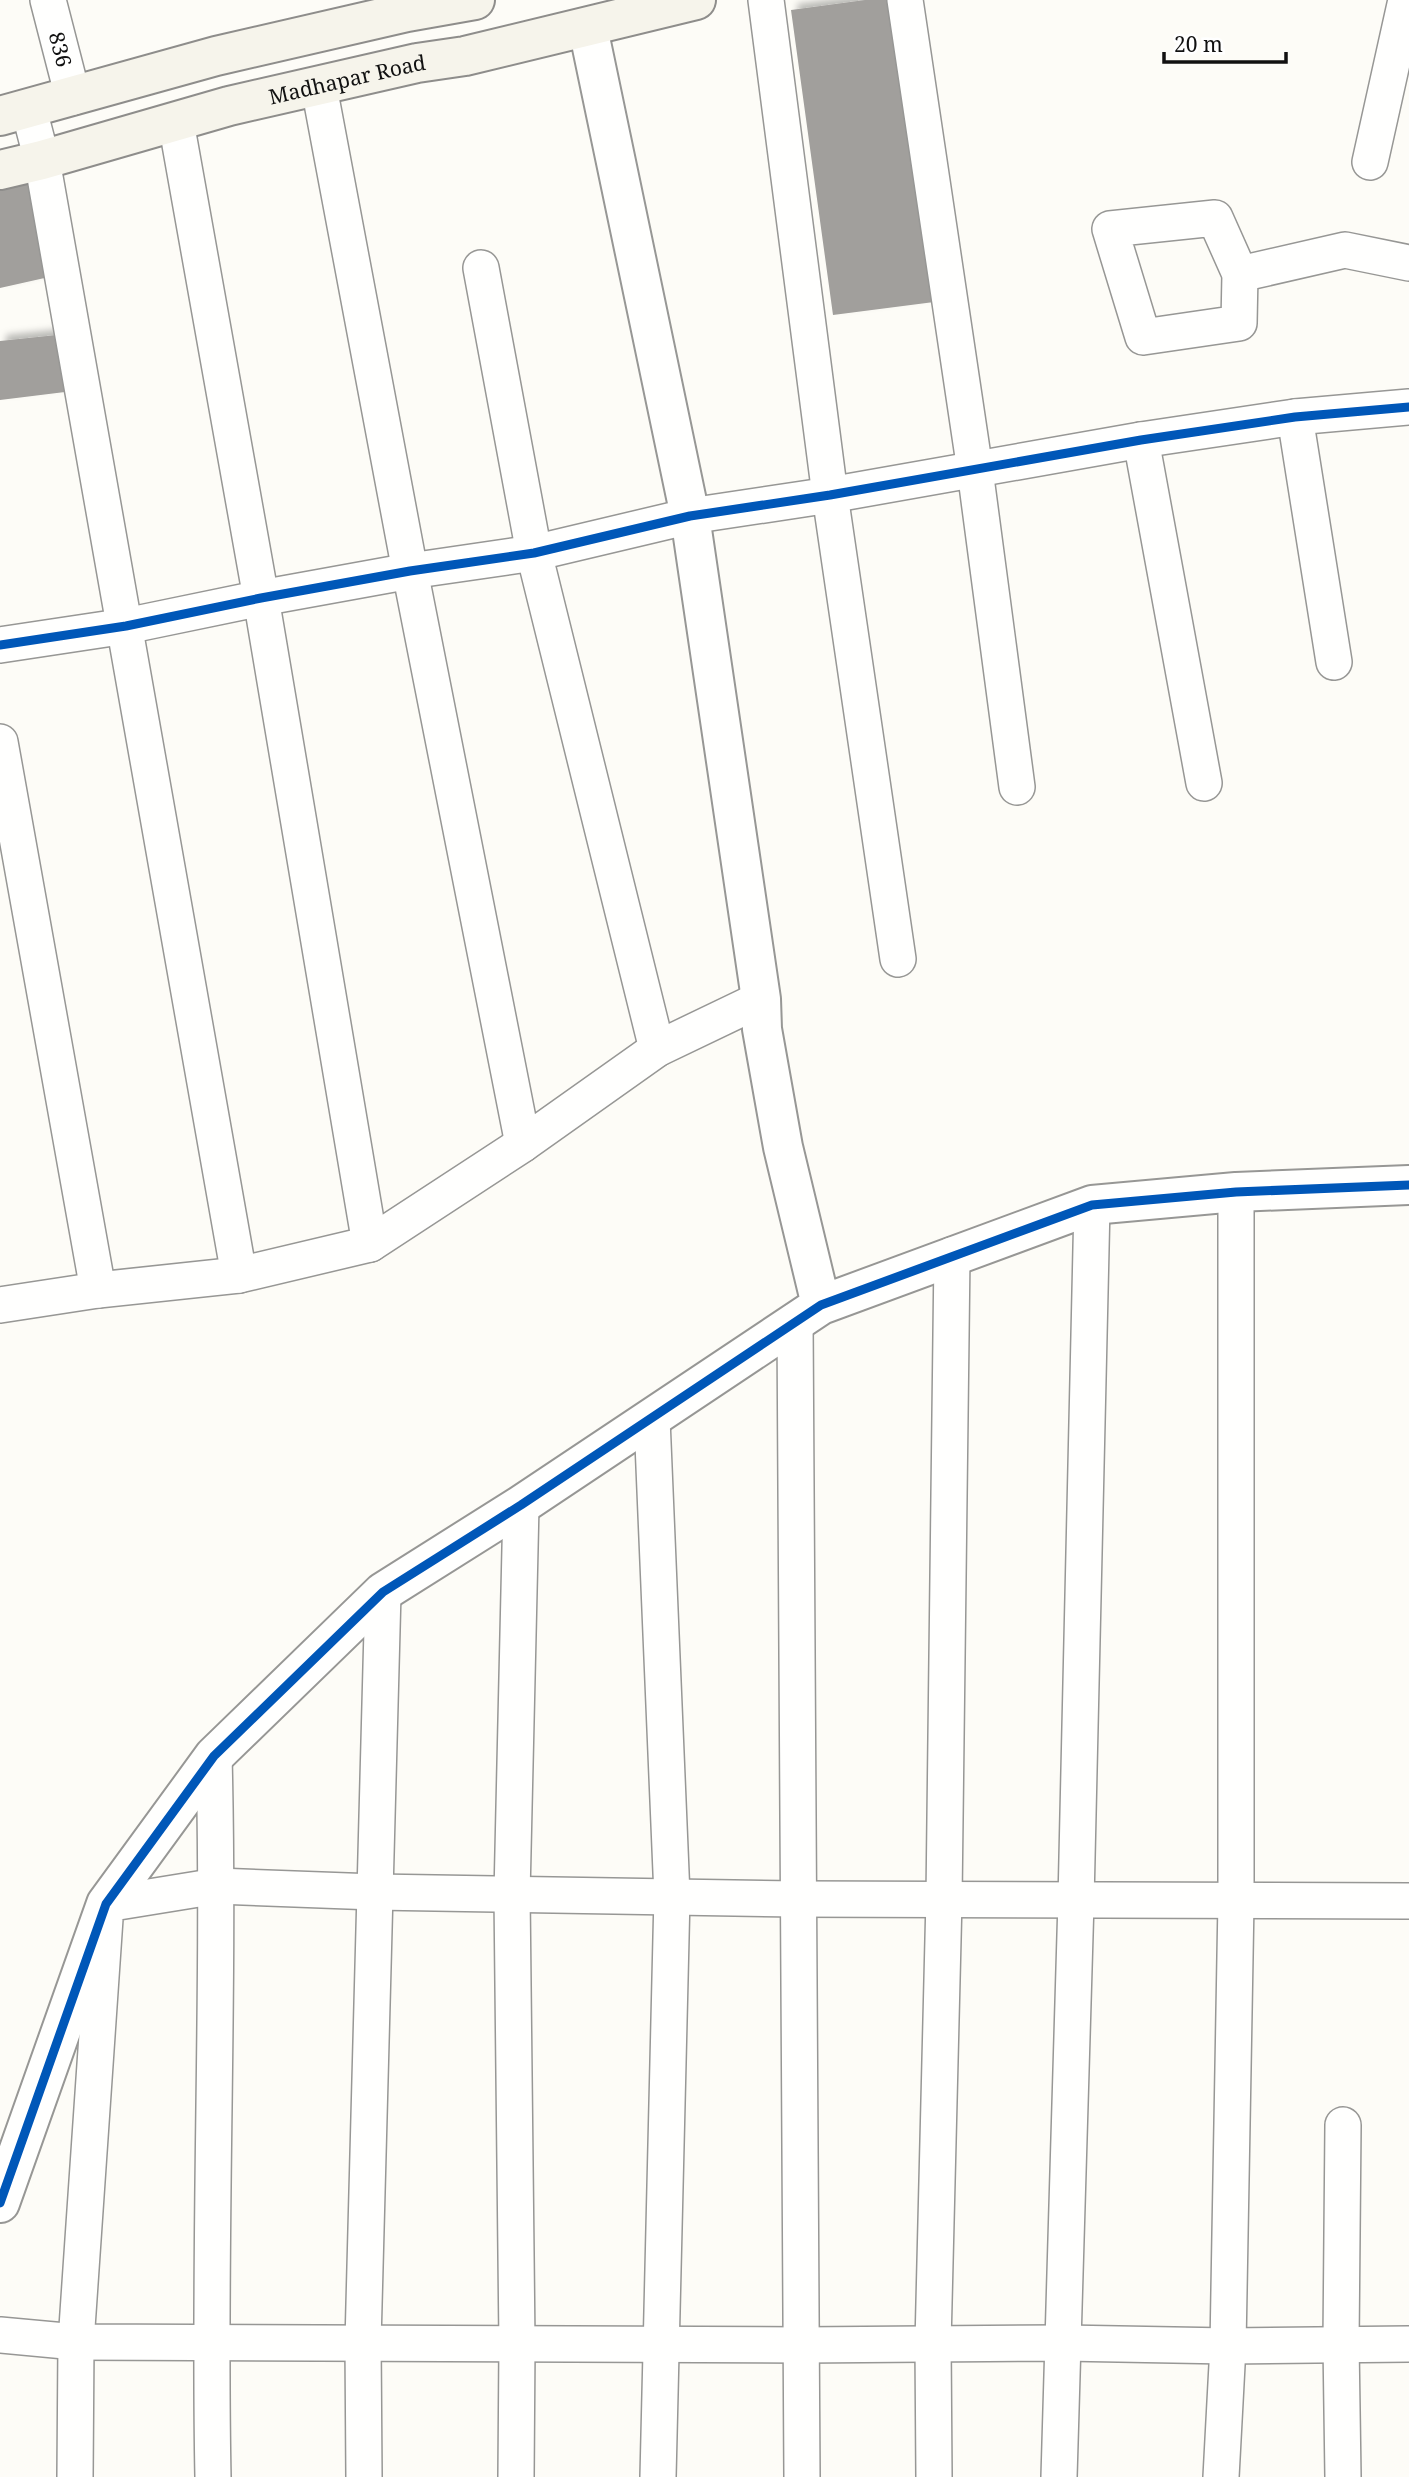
<svg xmlns="http://www.w3.org/2000/svg" width="1409" height="2477" font-family="'Noto Serif',serif">
	<defs>
		<filter id="shadow"><feDropShadow dx="6" dy="-6" stdDeviation="3.5" flood-color="#0004"/></filter>
	</defs>
	<rect width="100%" height="100%" fill="#fdfcf7"/>
	<!-- building -->
	<path fill="#a19f9c" filter="url(#shadow)" d="M865,0H891L934,302L833,315L791,10Z
		M27,179L49,277L0,288V185Z
		M66,334L73,391L0,400V341Z"/>
	<g fill="none" stroke-linecap="round" stroke-linejoin="round">
		<defs>
			<g id="minor">
				<path id="s1" d="M48,0L73,97"/>
				<path d="M766,0L830,495L898,959"/>
				<path d="M905,0L975,470L1017,787"/>
				<path d="M319,87L410,571L523,1144"/>
				<path d="M29,110L42,160L239,1275"/>
				<path d="M176,122L261,598L370,1244"/>
				<path d="M1370,162L1406,0"/>
				<path d="M1215,218L1240,274L1239,323L1143,337L1110,229Z"/>
				<path d="M481,268L534,553L657,1049"/>
				<path d="M1240,274L1345,250L1409,263"/>
				<path d="M1295,417L1334,662"/>
				<path d="M1141,440L1204,783"/>
				<path d="M0,645L126,626L261,598L410,571L534,553L690,516L830,495L1141,440L1295,417L1409,407"/>
				<path d="M0,742L98,1290"/>
				<path d="M0,1305L98,1290L239,1275L370,1244L523,1144L657,1049L761,999"/>
				<path d="M795,1321L802,2477"/>
				<path d="M652,1419L672,1896L658,2477"/>
				<path d="M1343,2125L1341,2343L1343,2477"/>
				<path d="M0,2335L76,2342L802,2345L1064,2343L1228,2346L1409,2344"/>
				<path d="M75,2477L76,2342L106,1904L217,1886L375,1892L797,1899L1409,1901"/>
				<path d="M213,2477C208,2237 220,1996 214,1756"/>
				<path d="M364,2477L363,2342L383,1592"/>
				<path d="M516,2477L517,2344L512,1894L521,1505"/>
				<path d="M934,2477L933,2343L944,1899L952,1255"/>
				<path d="M1059,2477L1076,1901L1092,1205"/>
				<path d="M1221,2477L1228,2346L1236,1901V1192"/>
			</g>
			<path id="tertiary" d="M588,28L690,516L761,999L762,1029L783,1147L821,1305
				M0,2203L106,1904L214,1756L383,1592L521,1505L821,1305L1092,1205L1236,1192L1409,1185"/>
			<g id="secondary">
				<path d="M0,116L216,56L407,12L475,0"/>
				<path id="s2" d="M0,170L42,160L229,106L417,63L465,56L696,0"/>
			</g>
		</defs>
		<!-- minor casing -->
		<use href="#minor" stroke="#979795" stroke-width="38"/>
		<!-- tertiary casing -->
		<use href="#tertiary" stroke="#979795" stroke-width="42"/>
		<!-- secondary casing -->
		<use href="#secondary" stroke="#8e8d8b" stroke-width="42"/>
		<!-- minor -->
		<use href="#minor" stroke="#fffffe" stroke-width="35"/>
		<!-- tertiary -->
		<use href="#tertiary" stroke="#fffffe" stroke-width="38"/>
		<!-- secondary -->
		<use href="#secondary" stroke="#f6f4eb" stroke-width="38"/>
		<defs>
			<path id="cycleway" d="M0,645L126,626L261,598L410,571L534,553L690,516L830,495L1141,440L1295,417L1409,407
				M0,2203L106,1904L214,1756L383,1592L521,1505L821,1305L1092,1205L1236,1192L1409,1185"/>
		</defs>
		<!-- cycleway casing -->
		<use href="#cycleway" stroke="#fff" stroke-width="13"/>
		<!-- cycleway -->
		<use href="#cycleway" stroke="#0057b8" stroke-width="9"/>
	</g>
	<g text-anchor="middle" dominant-baseline="central" stroke-width="7" stroke-linejoin="round" paint-order="stroke">
		<!-- street labels -->
		<g font-size="21" fill="#111" stroke="#fff">
			<text stroke="none"><textPath href="#s1" startOffset="51">836</textPath></text>
			<text stroke="none"><textPath href="#s2" startOffset="359">Madhapar Road</textPath></text>
		</g>
	</g>
	<!-- scale -->
	<path d="M1164 52v10h122v-10" fill="none" stroke="#111111" stroke-width="3.5"/>
	<text x="1174" y="52" font-size="21" fill="#111111" stroke="#ffffff" stroke-width="5" paint-order="stroke">20 m</text>
</svg>
